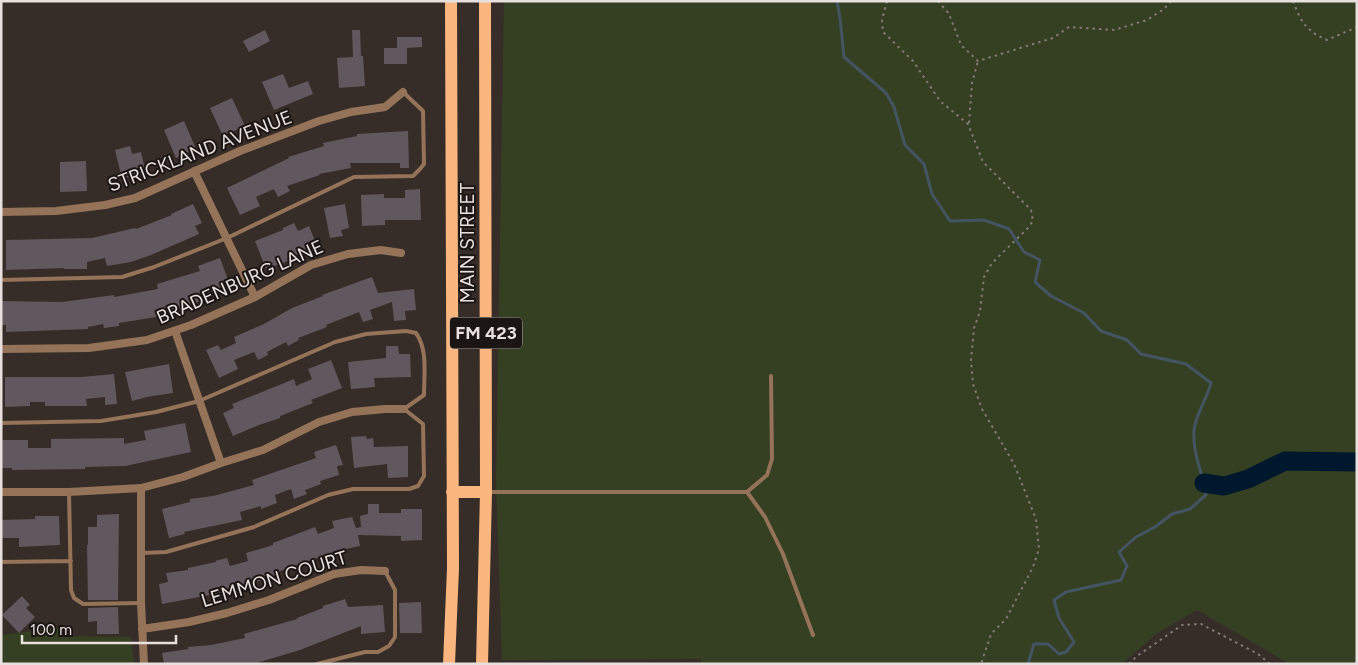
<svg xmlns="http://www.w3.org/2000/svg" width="1358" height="665" font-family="Figtree,sans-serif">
	<rect width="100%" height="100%" fill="#372d28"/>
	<!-- green -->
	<path fill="#354022" d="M504,1H1357V664H1290L1197,610L1156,634L1122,664H701V659L502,660L496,479Z
		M67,627L69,636L131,637L134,664H1V635Z"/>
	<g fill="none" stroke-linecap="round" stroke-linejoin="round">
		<!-- stream -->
		<path stroke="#455462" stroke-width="3" d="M837,1L840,18L844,57L886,93L894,107L905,145L924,164L932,194L950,221L984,220L1009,229L1024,252L1040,260L1035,282L1051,296L1084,313L1101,331L1127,340L1141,354L1186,364L1211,383C1207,399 1196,413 1194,430C1192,452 1203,474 1206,495L1190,509L1172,514L1155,527L1136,537L1119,552L1127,566L1121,580L1066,592L1054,600L1059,618L1074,642L1066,652L1059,654L1048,644H1034L1028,664"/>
		<!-- river -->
		<path stroke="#00182d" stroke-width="19" d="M1204,483L1224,486L1248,479L1285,461L1357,462"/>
	</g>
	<!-- building -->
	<path fill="#61575e" d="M265,30L270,41L249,52L243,41Z
		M352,30H360L361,56H363L365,86L339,88L337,58L353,57Z
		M397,37H422V47L407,48V64H384V48H397Z
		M283,74L289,88L308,81L313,94L274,110L262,82Z
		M232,98L245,126L223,136L210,108Z
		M184,121L196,149L176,158L164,130Z
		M408,131L409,168H400V163H350L351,168L319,174L320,175L287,186L290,191L278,197L274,189L256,197L260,206L240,215L227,188L289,158L288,157L324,146L323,143L357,136V134Z
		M130,146L132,154L141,152L146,173L122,179L115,150Z
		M86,161L87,191L60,192V162Z
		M420,189L421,220H385V225L362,226L361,195L384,194V198H405V190Z
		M193,204L202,223L195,226L199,234L151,255L131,262L107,266L105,258L87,262V269H64V268L6,270V240L92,238L135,228L136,229L172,215L171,214Z
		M345,204L349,228L341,230L343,236L330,238L324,208Z
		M294,223L298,231L309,226L317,246L287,259L288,261L266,269L255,241L283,230V228Z
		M220,258L231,288L205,297L206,299L156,317L119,323V326L104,328L103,324L88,327V329L6,332V325H1V301L62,302L114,295V297L158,289L157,284L200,271L198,266Z
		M372,277L378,293L414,289L416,310L405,311L406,320L394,321L392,302L370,310L373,319L363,322L359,312L326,325L327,327L298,338L299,340L288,346L286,342L267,352L268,355L258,360L254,352L234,360L238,369L219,378L206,350L218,345L221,350L236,343L234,337L264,324L292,308L323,296L322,295Z
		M386,346H398L399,354H410L411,377L374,378L375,387L351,389L348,362L386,358Z
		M331,360L342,388L311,400L313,403L280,416V418L259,425L233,436L223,413L234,408L232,404L294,379L296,386L312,379L308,369Z
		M169,364L173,393L147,397L132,401L125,372Z
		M114,374L117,404L105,405V397L86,399L87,406H45V402H30V406L5,407V377H82Z
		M185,423L191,452L125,466L85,467V469L12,470V468H1V440H28V448H51V439L124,438V444L146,440L144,431Z
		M366,436L367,439L373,438L374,447L408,446V477L388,478L387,464L354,468L351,437Z
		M336,445L343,465L337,466L339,475L320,481L321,484L305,490L307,494L294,499L291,489L275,495L277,503L261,509V506L240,512L242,520L184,532L185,534L169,538L162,509L190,502V499L213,496L254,485L252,480L316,458L314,452Z
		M368,504H379V513H401V509H422V540L401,541V536L358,535L360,546L336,551L275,573L276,576L215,594L162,604L159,584L168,582L166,573L188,570V568L216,562L215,561L227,558L230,566L248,561L246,553L273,545V543L315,527L318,534L334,528L332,521L352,517L356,528L361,527L360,516L368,514Z
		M119,514L118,600H88L87,545H88V527H97V515Z
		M35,516H59L60,545L19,547V538H1V520L35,519Z
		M22,596L30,605L26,608L35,617L19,633L2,615Z
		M345,599L348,607L383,605L385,632L361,634V626L300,650L253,664H164L162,653L188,649V647L211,645L245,638L244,634L297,619V618L323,608V606Z
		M421,602L422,633H400L399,603Z
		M118,607L119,634H97V621L88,622V608Z"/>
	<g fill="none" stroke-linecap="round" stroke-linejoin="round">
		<!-- path -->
		<path stroke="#827975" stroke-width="2" stroke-dasharray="2.5 4" stroke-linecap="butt" d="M887,1L882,20L883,32L913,61L940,101L968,124L983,162L1031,210L1033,221L1027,229L992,263L984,277L980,311L974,328L971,360L973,384L982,409L1014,464L1036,519L1039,549L1033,567L1006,619L991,634L981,664
			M938,1L949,14L961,45L978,61L1053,38L1069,27L1114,30L1147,20L1164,9L1171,1
			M1293,1C1301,22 1306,31 1327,40L1357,27
			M969,123L972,83L978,61
			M1129,664L1137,656L1182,625L1201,624L1258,654L1270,664"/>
		<!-- lane -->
		<path stroke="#947359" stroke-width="4" d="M1,280L122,277L154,267L227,238L354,177L413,176L420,169L424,164L423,111L403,92
			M1,423L101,421L156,412L199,401L335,342L366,334L406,331L416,333C428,350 424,374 424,395L404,409L423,424L424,476L418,486L409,489H353L328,495L254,527L166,552L142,553
			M69,492L71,590L74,598L83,604L141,603
			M489,492H747L765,517L783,554L813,635
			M747,492L767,475L772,459L771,376
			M1,562L71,561
			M317,664L365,652H378L389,646L395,637V590L385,571"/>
		<!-- street -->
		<path stroke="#947359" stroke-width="8" d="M194,171L255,297
			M1,212L56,211L105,205L135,198L240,151L319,121L351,112L385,107L403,92
			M175,331L221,463
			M1,349L89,348L147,340L191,325L255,297L311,265L348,254L381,250L401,253
			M141,488V603L144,664
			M1,492H69L141,488L183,477L221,463L263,450L319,422L352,412L385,409H404
			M142,629L189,622L227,613L269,600L334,574L361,570L385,571"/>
		<!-- primary -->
		<path stroke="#fab67e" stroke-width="12" d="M452,492H486
			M449,664L453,568L451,1
			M482,664L486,492L485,1"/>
	</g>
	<g text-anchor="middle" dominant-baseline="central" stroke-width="4" stroke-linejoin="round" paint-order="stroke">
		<!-- shield labels -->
		<rect fill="#1b1614" stroke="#aaa3a1" stroke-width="1" x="450" y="317.5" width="72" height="31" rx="4"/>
		<g font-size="18" font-weight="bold" fill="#e7e0dd">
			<text x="486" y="333">FM 423</text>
		</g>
		<!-- street labels -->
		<g font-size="19" fill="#e7e0dd" stroke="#1b1614">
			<text transform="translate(200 151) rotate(-21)">STRICKLAND AVENUE</text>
			<text transform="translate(467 243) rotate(-90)">MAIN STREET</text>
			<text transform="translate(240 282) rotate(-24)">BRADENBURG LANE</text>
			<text transform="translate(274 579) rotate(-17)">LEMMON COURT</text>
		</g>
	</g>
	<!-- border -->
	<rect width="1358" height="665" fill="none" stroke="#e7e0dd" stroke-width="5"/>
	<!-- scale -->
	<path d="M22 635v8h154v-8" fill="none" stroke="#e7e0dd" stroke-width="2.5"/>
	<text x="30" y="635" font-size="15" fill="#e7e0dd" stroke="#1b1614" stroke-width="4" paint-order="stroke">100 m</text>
</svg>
